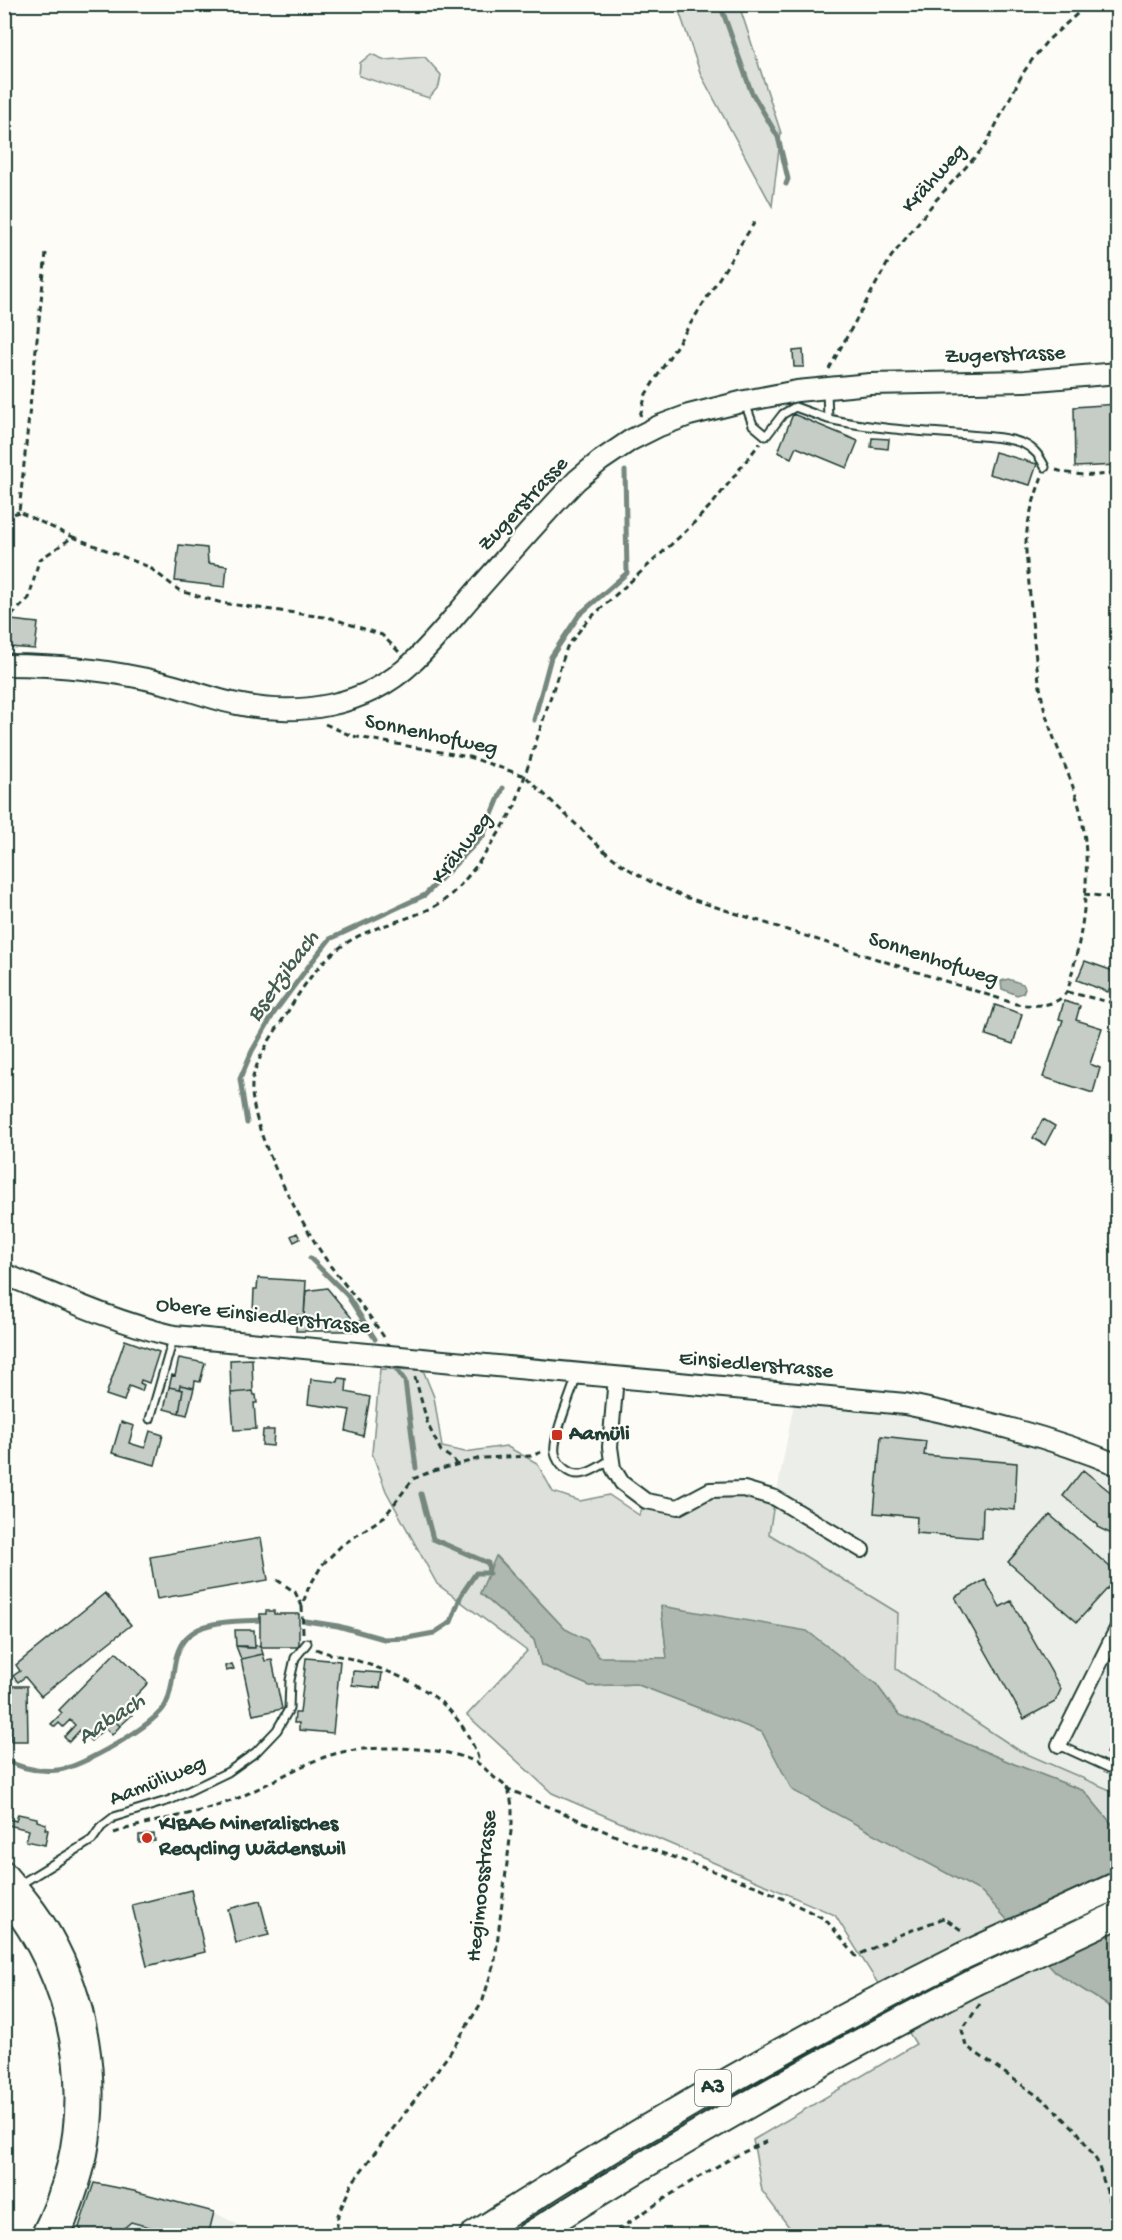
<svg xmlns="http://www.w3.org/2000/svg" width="1122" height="2240" font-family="'Gochi Hand',sans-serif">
	<rect width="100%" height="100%" fill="#fdfcf7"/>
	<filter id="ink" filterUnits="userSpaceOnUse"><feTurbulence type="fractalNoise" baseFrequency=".0167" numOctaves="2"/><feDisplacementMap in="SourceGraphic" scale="12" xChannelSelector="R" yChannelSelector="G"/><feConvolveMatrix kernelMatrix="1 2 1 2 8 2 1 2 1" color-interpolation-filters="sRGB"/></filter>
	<g filter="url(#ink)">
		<!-- built -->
		<path fill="#eceee9" d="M796,1393L905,1404L1117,1465V1793L1020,1751L896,1669L769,1533Z
			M94,2183L134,2191L214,2212L238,2225L243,2235L75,2236Z"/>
		<!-- green -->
		<path fill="#dde0db" stroke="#7e8e88" stroke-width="1.5" d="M677,5H739L781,133L772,206L701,75Z
			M371,54L385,60L425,57L441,75L439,86L429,98L359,76L360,63Z
			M380,1369L423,1370L434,1397L442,1447L465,1452L506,1446L537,1463L553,1492L580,1501L609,1495L639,1515L646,1501L681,1507L710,1490L775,1498L769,1534L898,1613L896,1669L1020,1751L1117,1793V1830L1084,1791L1014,1764L899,1715L876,1684L661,1606L667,1658L599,1657L586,1640L565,1629L497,1556L480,1593L534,1640L541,1665L590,1686L636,1684L762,1732L793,1790L982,1892L1055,1972L1117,2011V2235H795L762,2191L753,2140L916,2044L835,1915L552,1793L467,1715L527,1651L437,1584L386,1491L372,1453Z"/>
		<!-- water -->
		<path fill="#aeb8b1" stroke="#75877f" stroke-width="1.5" d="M1008,979L1023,984L1025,988L1023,993L1017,995L1002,989L1001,981Z
			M496,1556L565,1629L587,1640L599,1657L667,1658L661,1606L807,1631L876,1684L899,1715L1014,1764L1084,1791L1117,1830V2011L1055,1972L982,1892L792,1790L762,1732L636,1684L590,1686L541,1665L534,1640L480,1593Z"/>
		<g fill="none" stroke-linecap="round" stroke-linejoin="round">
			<!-- stream -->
			<path stroke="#75877f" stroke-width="5" d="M720,4L751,91L778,137L788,179L786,184
				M534,720L551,657L579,615L627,573L625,471
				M247,1123L240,1079L252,1051L274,1013L311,963L330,939L425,895L483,836L503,788
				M310,1258L347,1295L375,1339
				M393,1364L405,1381L416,1468
				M421,1494L433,1539L488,1563L489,1573
				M306,1621L338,1626L384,1639L407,1638L434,1633L451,1622L461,1595L476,1573H489
				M4,1759C21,1769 39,1772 58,1770C80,1768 157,1724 166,1704C176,1684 170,1655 186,1638C204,1619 236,1622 260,1620"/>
		</g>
		<!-- building -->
		<path fill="#c6cdc7" stroke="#1f3d34" stroke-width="1.5" d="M803,350L804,367H794L793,351Z
			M1118,404V465L1075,467L1074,407Z
			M793,414L858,441L847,468L796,447L791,458L778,452Z
			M872,438L889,439L888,449L871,447Z
			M995,452L1037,464L1030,485L989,474Z
			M179,545L207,548L208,563L227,566L225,587L175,581Z
			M11,620L38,623L35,649L9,647Z
			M1085,961L1116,972L1108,992L1077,980Z
			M1064,1001L1080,1006L1076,1020L1102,1028L1090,1064L1100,1068L1093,1093L1043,1077L1063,1020L1059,1019Z
			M995,1005L1022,1014L1013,1044L986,1035Z
			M1043,1119L1055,1126L1045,1145L1033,1138Z
			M297,1233L300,1239L294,1242L291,1236Z
			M258,1278L306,1281L304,1316L253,1313L254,1289H257Z
			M327,1288L351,1317V1322L360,1321L361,1331H296L297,1315L304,1316L306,1291Z
			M125,1340L159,1352L149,1383L141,1380L140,1383L144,1385L142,1391L129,1386L124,1401L106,1395Z
			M179,1358L205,1363L200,1382L195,1381L194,1388L180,1385L179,1389L169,1387L172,1375L175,1376Z
			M252,1359L253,1391L231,1393L230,1360Z
			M339,1378L347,1379L346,1392L370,1397L363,1436L346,1431L350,1410L308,1404L311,1379L338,1382Z
			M180,1385L194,1388L187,1415L179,1413L183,1390L179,1389Z
			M169,1387L183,1390L179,1413L164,1409Z
			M253,1391L254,1395H256L257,1403H254L256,1429L234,1430L231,1393Z
			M121,1422L134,1426L129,1443L145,1448L150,1431L163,1435L155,1465L112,1453Z
			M263,1430H274L273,1446L262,1445Z
			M881,1436L926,1441L924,1455L1017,1463L1015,1510L983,1507L982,1538L916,1533L917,1517L874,1513Z
			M1083,1470L1118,1498V1537L1097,1527L1098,1525L1063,1496Z
			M1050,1515L1118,1574V1577L1077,1622L1008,1562Z
			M261,1538L268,1580L157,1599L150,1557Z
			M985,1580L1000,1607L1011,1601L1061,1689L1055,1702L1024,1719L955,1597Z
			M105,1593L131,1625L41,1696L25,1677L18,1682L13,1676L20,1671L16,1665Z
			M266,1611H274V1614H299V1647H260V1614H266Z
			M235,1630H254L255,1648L236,1646Z
			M260,1645L263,1654L241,1659L236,1646H246V1648H255V1646Z
			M116,1652L148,1683L113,1719L120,1726L112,1735L105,1728L91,1741L80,1730L69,1742L64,1737L75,1725L70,1720L63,1727L59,1723L55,1727L51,1724L62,1713L59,1710Z
			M263,1654L265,1661L272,1660L282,1709L253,1715L241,1659Z
			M306,1658L340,1661L333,1733L299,1730V1723H294L295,1713H300Z
			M232,1664L234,1669L226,1671L225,1666Z
			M353,1671L382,1673L380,1688L352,1685Z
			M4,1686H27L28,1741H11L10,1730H4Z
			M124,1707L132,1715L120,1726L113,1719Z
			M1118,1728V1758L1106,1753Z
			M18,1814L37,1818V1821L46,1824L45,1829L48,1830L45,1845L26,1841L29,1830L8,1825L9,1819L16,1821Z
			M154,1834L155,1841L139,1843V1835Z
			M191,1890L205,1952L147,1966L132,1905Z
			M260,1901L269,1935L236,1943L228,1909Z
			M94,2183L134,2191L214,2212L208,2236H182L131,2222L115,2236H86L79,2227Z"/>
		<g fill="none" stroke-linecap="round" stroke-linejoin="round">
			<defs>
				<path id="lane" d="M827,391L828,419C870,428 912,431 956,434C975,436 1006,436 1024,444C1035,449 1040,457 1045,467
					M745,403L753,425L766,436L783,414L795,407L828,419
					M577,1375C572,1393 552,1437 555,1453C556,1458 560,1465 565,1469C580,1482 598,1467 612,1459
					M150,1419L173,1339
					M1059,1745L1118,1772
					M19,1885L92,1840L101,1827L114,1817L170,1800L228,1772L256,1752L277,1730L289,1709L290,1680L295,1658L307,1643"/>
				<path id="street" d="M616,1377L610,1447L613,1468L622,1483L646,1501L678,1507L710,1490L744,1489L775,1498L862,1550
					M1059,1745L1118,1627"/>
				<path id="secondary" d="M4,665C57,665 112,670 163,683C188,689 212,699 237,704C298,717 365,707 412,663C434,642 453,618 473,595C507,557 541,517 577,480L600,461L631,440L659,426L689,415L745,401L797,391L870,384L1025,381L1118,373
					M4,1274C60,1297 115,1322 174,1336L905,1404C977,1419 1049,1436 1118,1465
					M4,1871C21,1891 38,1911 51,1934C88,1999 101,2080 87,2154C81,2182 71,2209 60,2236
					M4,1896C82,1995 99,2123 41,2236"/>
				<path id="highway" d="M473,2236C632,2133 793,2041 963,1956
					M529,2236C674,2144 823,2060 975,1982"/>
			</defs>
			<!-- lane casing -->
			<use href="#lane" stroke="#1f3d34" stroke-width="11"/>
			<!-- street casing -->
			<use href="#street" stroke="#1f3d34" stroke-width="18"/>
			<!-- secondary casing -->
			<use href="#secondary" stroke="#1f3d34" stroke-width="24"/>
			<!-- highway casing -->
			<use href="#highway" stroke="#1f3d34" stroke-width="30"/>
			<!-- path -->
			<path stroke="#1f3d34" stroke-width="3" stroke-dasharray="6 4.5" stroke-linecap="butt" d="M46,253L19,512L73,537
				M829,369L891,257L936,200L985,146L1023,73L1032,60L1047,41L1088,4
				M640,416L646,394L756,220
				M1056,470C1075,476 1098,477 1118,472
				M4,517L19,512
				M4,623L29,598L39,560L73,537L149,567L180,591L222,603L331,618L382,635L399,652
				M325,724L352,736L469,757L525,776L603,850L625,867L651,882L682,896L1016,1004C1032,1006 1058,1008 1067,991C1070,985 1071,976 1073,969C1085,922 1091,868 1082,819C1074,777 1050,740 1042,698C1033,651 1031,600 1026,552C1025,525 1033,502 1042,476
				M1084,894L1118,898
				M1067,992L1118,1004
				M384,1337C368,1313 350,1291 332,1268C305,1231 243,1122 253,1077C259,1054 274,1033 287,1013C304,984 323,956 353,939C379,924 411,920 437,905C464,890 500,833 515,806L567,647L587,621L686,531L714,502L760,443
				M415,1377L428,1425L441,1451L454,1460L456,1465
				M277,1580L295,1592L302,1606
				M303,1633L302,1606L308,1589L322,1565L341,1546L385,1516L413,1479L430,1472L481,1458L531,1456L544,1451
				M316,1649C327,1654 340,1656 352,1659C398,1674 442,1690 467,1734C472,1743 478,1753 479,1764
				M506,1788L625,1840L761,1888L825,1919L856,1956L902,1934L944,1918L964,1932
				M114,1833C151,1820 191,1816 228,1802C263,1789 295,1766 331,1755C365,1744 448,1745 479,1764C485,1768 490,1774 496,1779C499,1781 504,1784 506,1788C513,1797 512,1812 512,1823L495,1960L483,2000L450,2053L352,2183L338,2215L336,2236
				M980,2004L962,2030L966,2046L1045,2101L1077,2131L1097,2161L1118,2225
				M609,2236C661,2201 713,2164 770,2140"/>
			<!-- lane -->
			<use href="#lane" stroke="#fdfcf7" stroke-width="7"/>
			<!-- street -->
			<use href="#street" stroke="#fdfcf7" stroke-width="14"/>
			<!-- secondary -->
			<use href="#secondary" stroke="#fdfcf7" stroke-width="20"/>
			<!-- highway -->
			<use href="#highway" stroke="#fdfcf7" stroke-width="26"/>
			<defs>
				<path id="highway-bridge" d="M963,1956L1118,1885
					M975,1982L1118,1915"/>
			</defs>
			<!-- highway-bridge casing -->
			<use href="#highway-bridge" stroke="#1f3d34" stroke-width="30" stroke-linecap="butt"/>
			<!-- highway-bridge -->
			<use href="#highway-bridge" stroke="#fdfcf7" stroke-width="26"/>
		</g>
	</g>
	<!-- markers -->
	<g fill="#c8321e" stroke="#fdfcf7" stroke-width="2">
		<rect x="551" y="1429" width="12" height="12" rx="3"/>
		<circle cx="147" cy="1838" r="6"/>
	</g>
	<g text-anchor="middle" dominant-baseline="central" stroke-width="4.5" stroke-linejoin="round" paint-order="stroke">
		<!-- shield labels -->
		<rect fill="#fdfcf7" stroke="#62766e" stroke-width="1.5" x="695" y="2070" width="36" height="36" rx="4.5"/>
		<g font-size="21" font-weight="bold" fill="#1f3d34">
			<text x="713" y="2088">A3</text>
		</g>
		<!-- street labels -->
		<g font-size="22" fill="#1f3d34" stroke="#fdfcf7">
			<text transform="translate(935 179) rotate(-48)">Krähweg</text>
			<text transform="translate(1005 356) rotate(-2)">Zugerstrasse</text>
			<text transform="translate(524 505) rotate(-47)">Zugerstrasse</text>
			<text transform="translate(431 736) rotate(12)">Sonnenhofweg</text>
			<text transform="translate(463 849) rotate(-52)">Krähweg</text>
			<text transform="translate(933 960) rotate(18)">Sonnenhofweg</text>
			<text transform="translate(263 1317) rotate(6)">Obere Einsiedlerstrasse</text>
			<text transform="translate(756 1366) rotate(5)">Einsiedlerstrasse</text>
			<text transform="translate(158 1782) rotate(-22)">Aamüliweg</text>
			<text transform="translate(483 1886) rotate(-84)">Hegimoosstrasse</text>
		</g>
		<!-- poi labels -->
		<g font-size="22" font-weight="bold" fill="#1f3d34" stroke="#fdfcf7" text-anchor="start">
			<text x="569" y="1435">Aamüli</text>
			<text x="159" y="1825">KIBAG Mineralisches<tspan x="159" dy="25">Recycling Wädenswil</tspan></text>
		</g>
		<!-- water labels -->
		<g font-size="24" font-style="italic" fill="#435c53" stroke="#fdfcf7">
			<text transform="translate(284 977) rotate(-54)">Bsetzibach</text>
			<text transform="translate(112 1720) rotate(-33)">Aabach</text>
		</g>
	</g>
	<!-- margin -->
	<rect width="1122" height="2240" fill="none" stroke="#fdfcf7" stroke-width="24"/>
	<rect x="12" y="12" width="1098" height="2216" fill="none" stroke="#1f3d34" stroke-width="2" filter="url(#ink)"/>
</svg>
